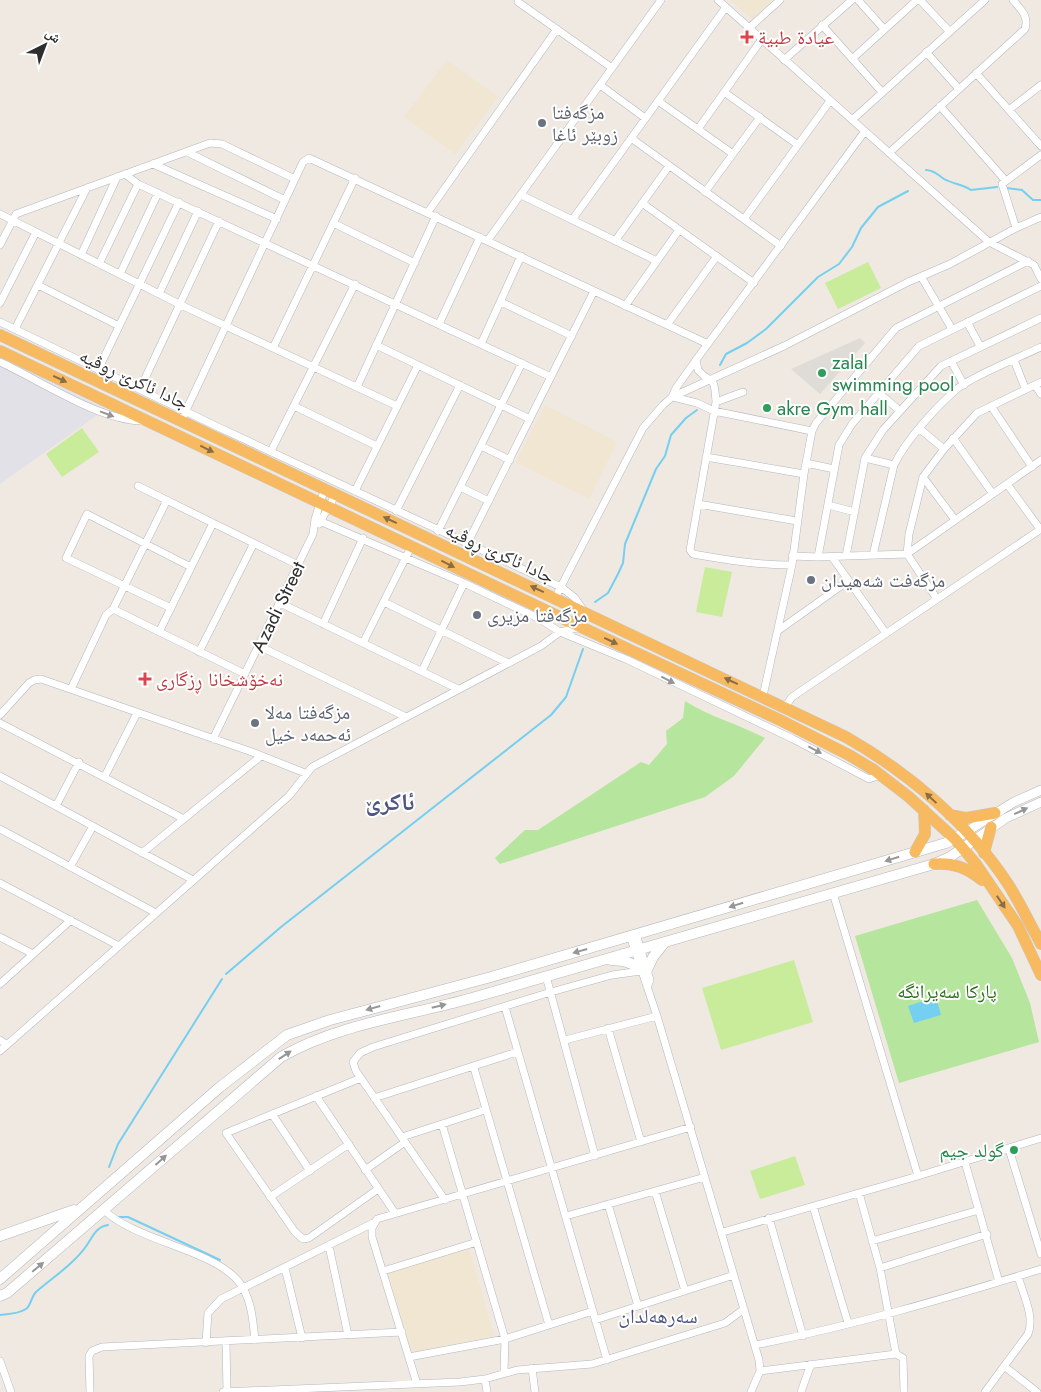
<svg xmlns="http://www.w3.org/2000/svg" width="1041" height="1392" font-family="Jost,'Noto Naskh Arabic',sans-serif">
	<rect width="100%" height="100%" fill="#efe9e1"/>
	<!-- industrial -->
	<path fill="#e3e1e8" d="M0,358L106,409L0,484Z"/>
	<!-- education -->
	<path fill="#f0e6d1" d="M730,0H772L752,19Z
		M447,60L498,97L455,154L404,117Z
		M545,405L617,442L589,499L516,462Z
		M469,1248L494,1336L412,1353L388,1273Z"/>
	<!-- green -->
	<path fill="#b6e59e" d="M685,701C710,717 738,724 765,738L734,776L705,797L500,864L495,858L525,830H538L641,762L649,765L667,744L666,731L683,718Z
		M977,900L1012,958L1030,1003L1039,1042L899,1083L855,936Z"/>
	<!-- pitch -->
	<path fill="#c9ec9a" d="M868,262L881,288L838,309L825,283Z
		M82,428L99,452L62,477L46,454Z
		M705,567L732,572L722,617L696,612Z
		M794,960L813,1022L721,1050L702,988Z
		M795,1156L805,1185L760,1199L750,1171Z"/>
	<!-- plaza -->
	<path fill="#dfdcd8" d="M860,338L865,343L820,394L791,369Z"/>
	<!-- water -->
	<path fill="#75cff0" d="M936,997L941,1015L914,1023L908,1006Z"/>
	<g fill="none" stroke-linecap="round" stroke-linejoin="round">
		<!-- stream -->
		<path stroke="#75cff0" stroke-width="2" d="M926,170C934,170 938,175 944,179C953,184 962,184 971,190L997,187
			M1006,188L1022,190L1033,200H1041
			M720,365L726,354L747,343L766,329L818,277L839,264L852,247L861,228L878,207L908,191
			M595,602L608,593L618,574L623,563L625,544L656,469L665,456L671,435L686,418L697,410
			M226,974L281,927L551,715L566,697L583,649
			M109,1167L118,1144L222,979
			M117,1217H128L220,1260
			M0,1315C9,1314 18,1314 26,1309C31,1306 31,1297 36,1292C52,1278 74,1264 87,1245C93,1236 96,1227 108,1225"/>
		<defs>
			<path id="minor" d="M718,0L989,242L1034,265L1041,279
				M858,0L884,29
				M920,0L950,32
				M518,2L612,68
				M822,25L882,92
				M749,28L780,0
				M926,52L959,89
				M852,59L917,0
				M784,60L852,0
				M976,73L1041,146
				M600,85L645,118
				M724,92L798,145
				M658,101L733,154
				M940,106L1005,180
				M1010,109L1041,85
				M852,120L985,0
				M698,129L762,39
				M631,138L781,246
				M187,152L285,200
				M889,153L1025,29C1029,16 1021,10 1013,0
				M153,164L277,219
				M125,174L138,184L551,377
				M705,192L760,117
				M521,195L657,261
				M642,203L754,283
				M428,212L557,29
				M0,214L181,305L397,406
				M744,219L830,101
				M572,220L726,7
				M333,223L415,263
				M1016,228L1002,184L1041,155
				M488,240L661,0
				M615,241L669,166
				M0,245L16,214L210,143L222,144L295,179
				M81,255L117,177
				M99,264L138,184
				M120,274L158,193
				M922,278L952,329
				M38,285L119,326
				M159,294L198,211
				M501,302L572,336
				M0,303L36,232
				M625,306L679,230
				M0,322L218,427L561,587L575,598L584,611
				M967,322L980,346
				M439,324L480,237
				M667,325L717,256
				M15,329L87,188
				M481,344L521,256
				M376,345L530,419
				M273,348L355,178
				M696,360L698,370C713,387 714,373 716,402L690,550L693,554C727,560 758,565 792,565
				M1014,360L1025,388
				M951,361L964,385
				M0,362C41,381 98,420 142,421
				M98,370L179,202
				M1035,385L1041,394
				M357,387L436,216
				M140,389L219,221
				M879,393L900,411
				M672,397L676,388L696,360L865,131
				M673,397L697,403L714,411L812,431
				M716,402L743,392
				M294,406L377,446
				M991,406L1032,467
				M181,421L303,162L309,158L708,344
				M920,429L944,449
				M953,438L993,494
				M481,446L510,460
				M271,451L355,284
				M706,457L804,474
				M865,458L894,465
				M806,463L834,469
				M923,477L955,520
				M1007,484L1040,529
				M138,486L298,565
				M460,487L489,501
				M355,491L418,365
				M698,504L797,521
				M828,505L855,512
				M396,511L460,385
				M315,519L464,583L538,618L560,632L628,660L793,739L869,779L881,775
				M319,524L336,494
				M438,531L522,363
				M467,544L594,291
				M873,555L894,465C906,440 937,406 958,388C977,374 1018,358 1041,347
				M792,556L818,557L907,554L1041,460
				M846,556L865,458L883,430L941,366L1041,318
				M818,557L839,445L852,424L919,346L1041,286
				M832,557L885,632
				M555,598L643,428L663,405L672,397L784,346L908,282L950,264L1016,228L1041,217
				M937,599L907,554L909,534L923,477L944,449L977,413L1041,382
				M384,602L508,663
				M280,603L458,689
				M171,608L66,558L87,514L191,567
				M113,609L245,674
				M323,624L363,538
				M779,630L848,581
				M159,632L213,523
				M363,643L412,545
				M259,646L404,716
				M199,652L254,543
				M422,671L464,583
				M71,689L106,615L113,609L167,500
				M763,696L792,565L804,474L812,431L816,423L896,328L1028,261
				M785,707L792,697L1041,529
				M0,715L29,683L34,680L41,679L252,752L305,773
				M0,723L184,819
				M213,739L313,534L315,519L325,488
				M0,776L193,880
				M105,776L137,713
				M56,806L79,762
				M0,829L156,913
				M142,853L261,756
				M70,867L93,826
				M0,883L119,946
				M833,893L918,1176
				M636,934L650,980L647,987
				M630,936L657,1016L759,1360L760,1371L751,1392
				M0,937L33,954
				M546,976L595,1156
				M0,984L71,920
				M505,1007L607,1360
				M608,1028L641,1142
				M0,1040L7,1045
				M565,1040L657,1016
				M0,1051L289,796L312,767L541,646L560,632L581,627
				M474,1068L549,1325
				M361,1078L226,1133L295,1232L303,1239L309,1238L378,1189
				M316,1096L395,1213
				M374,1098L517,1052
				M272,1114L310,1171
				M442,1124L505,1339L504,1372
				M402,1137L485,1110
				M1009,1149L1041,1254
				M965,1162L999,1282
				M365,1170L405,1142
				M655,1191L685,1291
				M859,1193L880,1268L896,1354
				M270,1197L349,1144
				M445,1200L356,1071L353,1062L360,1053L373,1047L551,992L612,975L641,971
				M608,1204L638,1306
				M813,1206L848,1323
				M104,1210C138,1243 222,1250 243,1288C252,1304 253,1322 255,1340
				M566,1216L705,1177
				M769,1218L803,1336
				M723,1232L918,1176L1041,1138
				M872,1241L979,1210
				M329,1246L348,1335
				M285,1268L302,1338
				M880,1268L987,1234
				M383,1271L477,1242
				M595,1320L734,1275
				M226,1341L227,1392
				M206,1343L208,1313L221,1299L373,1223
				M755,1345C852,1326 947,1298 1041,1269
				M409,1357L505,1339L593,1311
				M0,1361L11,1392
				M1004,1366L1037,1392
				M532,1368L535,1392
				M760,1371L896,1354L903,1358L904,1392
				M485,1379L487,1392
				M417,1384L372,1237V1228L377,1219L691,1127
				M90,1392L89,1356L92,1351L102,1347L402,1332
				M223,1392L460,1382L485,1379L517,1370L592,1364L725,1323L744,1309
				M801,1392L811,1364
				M985,1392L1028,1334C1035,1316 1023,1295 1018,1276"/>
			<path id="tertiary" d="M966,832L1014,802L1041,790
				M973,841L1006,818L1041,802"/>
			<path id="secondary" d="M611,960L624,961L640,967
				M647,970L653,957L665,942
				M0,1236L74,1210
				M0,1279L220,1087L287,1035L330,1020L491,977L946,843L966,832
				M0,1296L7,1293L281,1057C338,1024 408,1016 472,998C626,953 780,909 934,864L950,857L973,841"/>
			<path id="trunk" d="M0,335L846,737C909,773 968,823 1008,884C1020,903 1030,924 1041,944
				M0,351L581,627L780,720L849,755L874,770L909,797L955,839L976,864L1018,926L1041,975
				M950,815L966,818L995,813
				M915,852L925,834L924,810
				M984,853L991,827
				M934,864C953,862 967,868 982,880"/>
		</defs>
		<!-- minor casing -->
		<use href="#minor" stroke="#b4b7c1" stroke-width="8"/>
		<!-- tertiary casing -->
		<use href="#tertiary" stroke="#b4b7c1" stroke-width="10"/>
		<!-- secondary casing -->
		<use href="#secondary" stroke="#b4b7c1" stroke-width="11"/>
		<!-- trunk casing -->
		<use href="#trunk" stroke="#c9c9c9" stroke-width="12"/>
		<!-- minor -->
		<use href="#minor" stroke="#fff" stroke-width="7"/>
		<!-- tertiary -->
		<use href="#tertiary" stroke="#fff" stroke-width="9"/>
		<!-- secondary -->
		<use href="#secondary" stroke="#fff" stroke-width="10"/>
		<!-- trunk -->
		<use href="#trunk" stroke="#f8ba60" stroke-width="11"/>
	</g>
	<!-- one-way arrows -->
	<defs><path id="oneway-solid" d="M-6-.8H1V-3.2L6.5 0L1 3.2V.8H-6Z" transform="scale(1.25)"/></defs>
	<g fill="#896d44">
		<use href="#oneway-solid" transform="translate(60 379) rotate(25)"/>
		<use href="#oneway-solid" transform="translate(207 449) rotate(26)"/>
		<use href="#oneway-solid" transform="translate(390 520) rotate(-155)"/>
		<use href="#oneway-solid" transform="translate(448 564) rotate(27)"/>
		<use href="#oneway-solid" transform="translate(537 589) rotate(-155)"/>
		<use href="#oneway-solid" transform="translate(611 641) rotate(25)"/>
		<use href="#oneway-solid" transform="translate(731 681) rotate(-155)"/>
		<use href="#oneway-solid" transform="translate(931 798) rotate(-137)"/>
		<use href="#oneway-solid" transform="translate(1001 902) rotate(56)"/>
	</g>
	<g fill="#969696">
		<use href="#oneway-solid" transform="translate(107 414) rotate(21)"/>
		<use href="#oneway-solid" transform="translate(668 680) rotate(27)"/>
		<use href="#oneway-solid" transform="translate(815 750) rotate(28)"/>
		<use href="#oneway-solid" transform="translate(1021 811) rotate(-25)"/>
		<use href="#oneway-solid" transform="translate(892 859) rotate(163)"/>
		<use href="#oneway-solid" transform="translate(736 905) rotate(163)"/>
		<use href="#oneway-solid" transform="translate(580 951) rotate(164)"/>
		<use href="#oneway-solid" transform="translate(439 1006) rotate(-14)"/>
		<use href="#oneway-solid" transform="translate(373 1008) rotate(164)"/>
		<use href="#oneway-solid" transform="translate(285 1055) rotate(-33)"/>
		<use href="#oneway-solid" transform="translate(161 1160) rotate(-42)"/>
		<use href="#oneway-solid" transform="translate(38 1267) rotate(-40)"/>
	</g>
	<!-- markers -->
	<g fill="#e0444e" stroke="#fff" stroke-width="2">
		<path d="M744.5 29.5h5v5h5v5h-5v5h-5v-5h-5v-5h5z"/>
		<path d="M142.5 671.5h5v5h5v5h-5v5h-5v-5h-5v-5h5z"/>
	</g>
	<g fill="#6b7280" stroke="#fff" stroke-width="2">
		<circle cx="542" cy="123" r="5"/>
		<circle cx="811" cy="580" r="5"/>
		<circle cx="477" cy="615" r="5"/>
		<circle cx="255" cy="723" r="5"/>
	</g>
	<g fill="#2e9e5b" stroke="#fff" stroke-width="2">
		<circle cx="822" cy="373" r="5"/>
		<circle cx="767" cy="408" r="5"/>
		<circle cx="1014" cy="1150" r="5"/>
	</g>
	<g text-anchor="middle" dominant-baseline="central" stroke-width="4" stroke-linejoin="round" paint-order="stroke">
		<!-- health labels -->
		<g font-size="19" fill="#be3a42" stroke="#fff" text-anchor="start">
			<text x="758" y="37">عيادة طبية</text>
			<text x="156" y="679">نەخۆشخانا ڕزگاری</text>
		</g>
		<!-- worship labels -->
		<g font-size="19" fill="#5b616d" stroke="#fff" text-anchor="start">
			<text x="552" y="112">مزگەفتا<tspan x="552" dy="22">زوبێر ئاغا</tspan></text>
			<text x="821" y="580">مزگەفت شه‌هيدان</text>
			<text x="487" y="615">مزگەفتا مزیری</text>
			<text x="265" y="712">مزگەفتا مەلا<tspan x="265" dy="22">ئەحمەد خیل</tspan></text>
		</g>
		<!-- leisure labels -->
		<g font-size="19" fill="#27864d" stroke="#fff" text-anchor="start">
			<text x="832" y="362">zalal<tspan x="832" dy="22">swimming pool</tspan></text>
			<text x="777" y="408">akre Gym hall</text>
			<text x="1004" y="1150" text-anchor="end">گولد جیم</text>
		</g>
		<!-- street labels -->
		<g font-size="19" fill="#2e2e2e" stroke="#fff">
			<text transform="translate(134 379) rotate(25)">جادا ئاکرێ ڕوڤیە</text>
			<text transform="translate(500 553) rotate(25)">جادا ئاکرێ ڕوڤیە</text>
			<text transform="translate(278 607) rotate(-64)">Azadi Street</text>
		</g>
		<!-- park labels -->
		<g font-size="19" fill="#2c6e1b" stroke="#fff">
			<text x="947" y="991">پارکا سەیرانگه</text>
		</g>
		<!-- neighbourhood labels -->
		<g font-size="20" fill="#4d5680" stroke="#fff">
			<text x="658" y="1316">سەرهەلدان</text>
		</g>
		<!-- district labels -->
		<g font-size="24" font-weight="bold" fill="#4d5680" stroke="#fff">
			<text x="390" y="801">ئاکرێ</text>
		</g>
	</g>
	<!-- north arrow -->
	<g transform="translate(45 45) rotate(42)" stroke="#ffffff" stroke-width="4" paint-order="stroke">
	<path d="M0-4L9 19L0 12L-9 19Z" fill="#2e2e2e"/>
	<text y="-8" font-size="14" font-weight="bold" text-anchor="middle" fill="#2e2e2e">ش</text>
	</g>
</svg>
